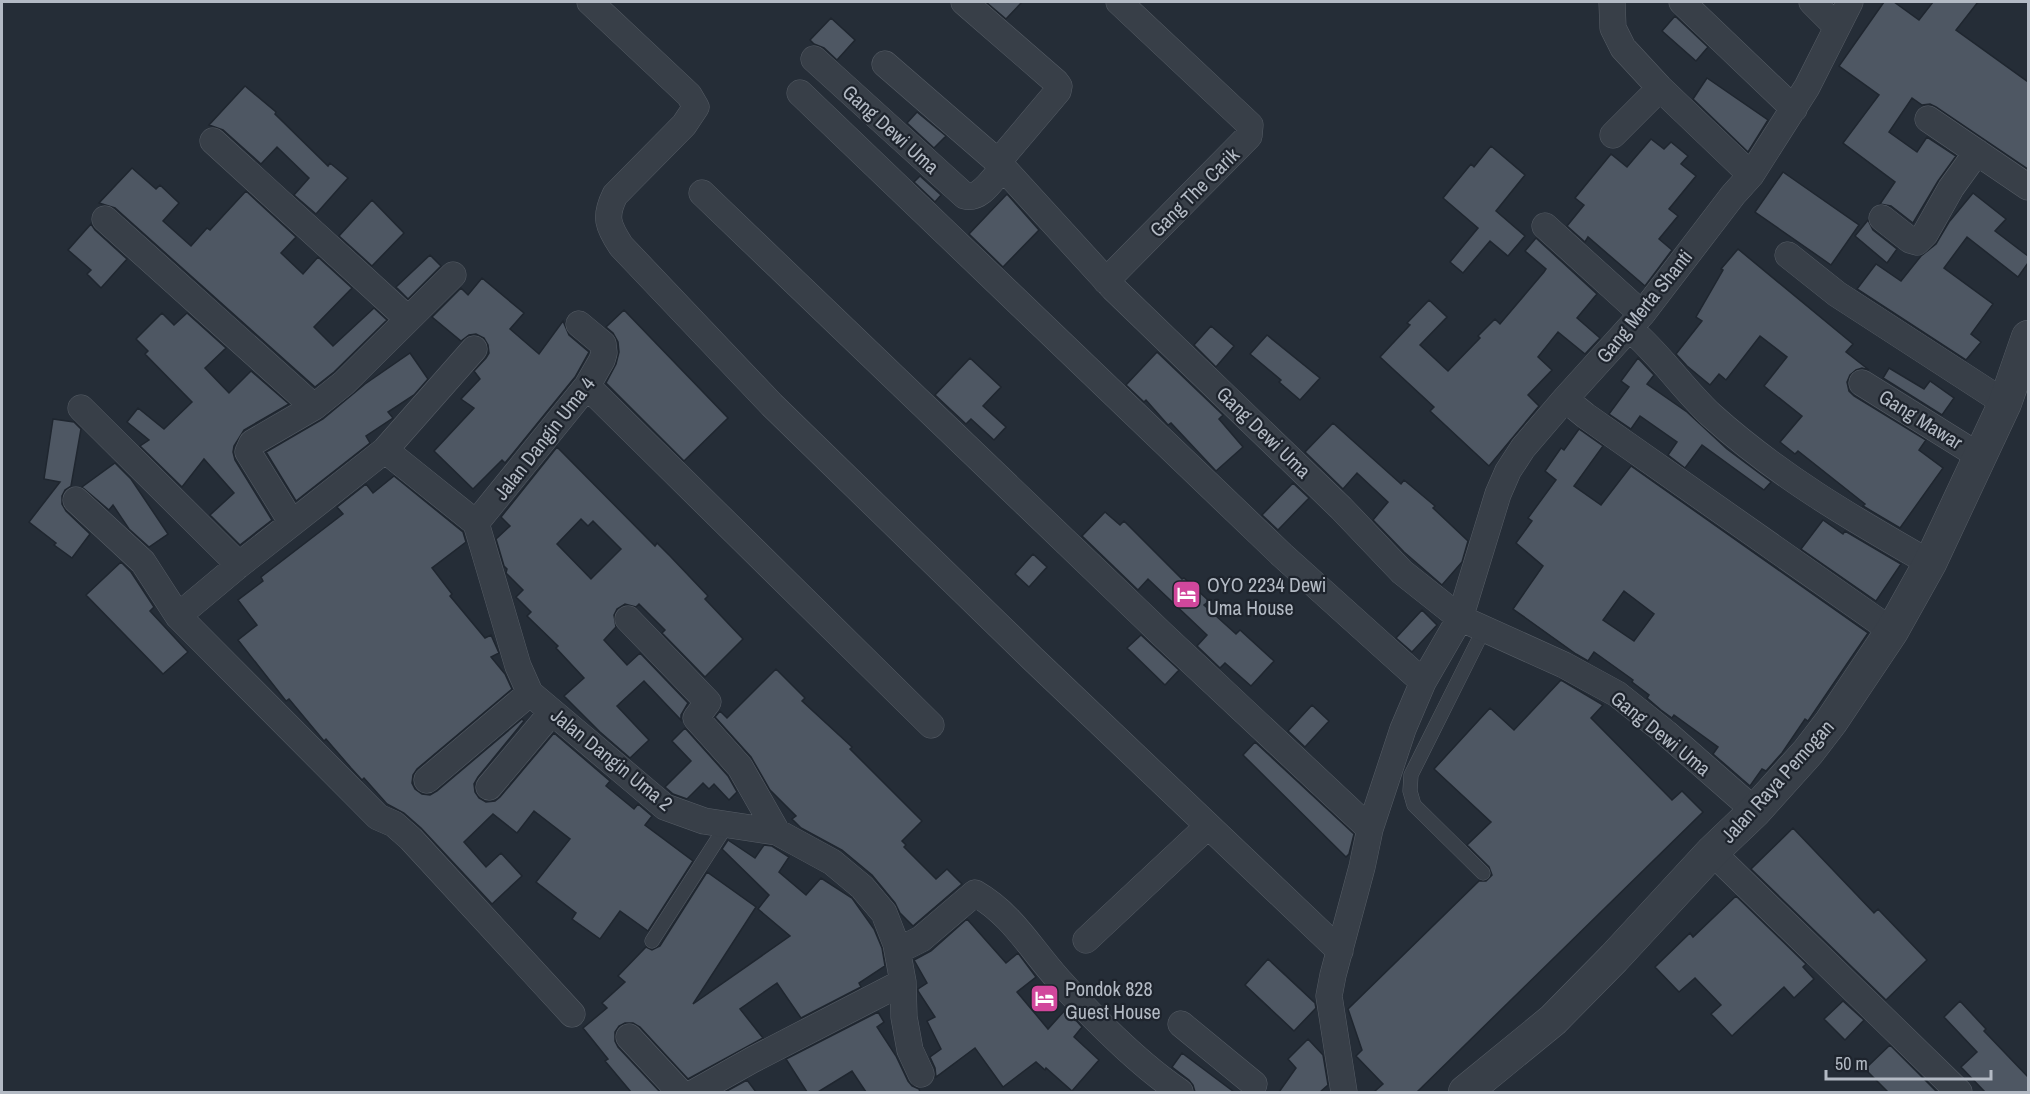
<svg xmlns="http://www.w3.org/2000/svg" width="2030" height="1094" font-family="'Archivo Narrow',sans-serif">
	<rect width="100%" height="100%" fill="#252d37"/>
	<!-- building -->
	<path fill="#4e5763" stroke="#1f262f" stroke-width="1.5" fill-rule="evenodd" d="M986,2H1022L1006,19Z
		M1884,2H1894L1919,20L1933,2H1978L1956,30L2028,82V169L1936,107L1930,104L1922,105L1912,98L1889,132L1917,152L1927,137L1956,156L1938,181L1913,223L1891,206L1880,204L1895,182L1843,143L1879,95L1839,66Z
		M1675,16L1708,47L1696,61L1662,31Z
		M831,18L855,40L837,60L824,48L814,44L810,40Z
		M1707,78L1768,120L1748,152L1693,99Z
		M245,86L276,112L275,114L328,166L330,163L348,178L316,214L294,195L309,178L277,147L261,164L223,130L209,125Z
		M917,112L946,136L934,148L907,123Z
		M1651,139L1664,149L1671,142L1688,156L1681,164L1696,176L1669,209L1678,216L1659,239L1672,250L1645,286L1588,237L1585,242L1567,226L1584,205L1575,198L1611,154L1627,167Z
		M1491,146L1525,175L1496,211L1525,236L1508,256L1490,241L1463,273L1450,262L1478,228L1443,198L1471,164L1474,167Z
		M132,168L156,189L160,185L179,203L163,221L191,246L207,228L210,230L246,191L296,237L281,253L303,274L318,257L352,288L314,327L333,346L374,308L387,320L334,372L315,387L115,208L99,203Z
		M1783,172L1859,225L1831,265L1755,212Z
		M920,176L941,195L935,202L914,182Z
		M1973,193L2006,219L1995,231L2028,256V263L2018,277L1967,237L1944,268L1993,304L1971,334L1981,342L1966,360L1857,289L1876,264L1901,281L1921,256L1936,244L1949,222Z
		M1007,194L1039,230L1003,267L969,234Z
		M372,200L404,233L372,266L339,236Z
		M1868,220L1873,230L1897,249L1887,263L1855,236Z
		M91,224L95,230L127,259L101,288L87,274L91,270L68,250Z
		M1536,238L1597,294L1577,318L1600,338L1585,354L1558,332L1538,357L1552,370L1528,395L1539,406L1489,466L1430,411L1434,407L1380,357L1410,325L1407,323L1429,300L1447,317L1420,345L1448,371L1480,338L1478,336L1495,319L1500,324L1544,272L1546,269L1525,251Z
		M1738,249L1853,344L1846,352L1869,370L1862,368L1856,370L1850,375L1847,382L1849,391L1854,396L1926,440L1919,450L1943,468L1900,528L1863,506L1865,504L1798,451L1795,454L1780,442L1802,416L1764,386L1787,357L1760,336L1726,380L1719,374L1710,385L1687,366L1676,354L1702,321L1696,317L1723,270L1721,269Z
		M430,255L441,266L408,299L396,287Z
		M482,278L524,313L510,329L539,354L563,321L569,335L589,352L575,377L505,463L502,460L473,489L434,451L474,408L461,399L480,379L474,371L486,358L489,353L488,345L484,338L476,334L469,335L461,341L432,317L461,288L468,295Z
		M624,310L728,418L684,461L606,383L616,364L619,352L618,342L613,333L606,327Z
		M162,313L174,325L187,313L226,348L205,368L229,393L251,371L289,404L244,430L234,446L233,452L235,460L272,520L240,545L210,515L234,493L204,459L182,487L140,446L149,440L127,422L138,408L164,429L192,402L145,354L148,351L136,339Z
		M1211,326L1234,346L1216,367L1194,345Z
		M1267,335L1320,378L1300,400L1279,382L1281,380L1250,354Z
		M1157,352L1223,415L1219,419L1243,447L1216,471L1171,423L1168,425L1146,400L1144,402L1126,385Z
		M410,353L428,379L414,395L388,412L393,418L366,436L370,443L296,501L266,452L323,419L365,384Z
		M970,358L1001,387L983,406L1006,427L994,440L971,419L966,424L935,395Z
		M1638,358L1654,375L1647,384L1687,412L1727,449L1771,482L1764,490L1702,445L1685,468L1668,455L1677,442L1640,416L1631,429L1609,414L1629,387L1621,381Z
		M1889,368L1924,389L1930,381L1954,398L1942,415L1883,378Z
		M53,419L74,422L81,429L71,486L65,490L62,496V504L66,511L90,534L72,558L54,545L56,543L29,522L60,482L44,479Z
		M1333,423L1401,484L1404,480L1435,506L1433,508L1468,541L1462,562L1442,585L1404,552L1373,520L1388,502L1357,473L1343,489L1305,452Z
		M1579,429L1603,446L1574,486L1601,505L1631,466L1868,633L1808,721L1805,719L1782,753L1766,771L1762,769L1750,786L1713,754L1718,747L1674,715L1672,718L1661,710L1647,698L1649,695L1632,682L1633,680L1594,652L1588,661L1576,654L1513,609L1543,566L1516,543L1532,521L1528,518L1556,480L1545,471L1561,448L1564,450ZM1624,591L1654,614L1634,641L1603,620Z
		M557,447L655,546L657,543L670,556L708,596L705,599L743,639L705,677L662,633L665,630L639,604L636,607L625,604L617,609L614,615L616,627L604,640L627,665L640,653L688,703L681,715V720L644,681L617,706L649,740L630,758L600,732L564,696L584,678L556,648L558,646L527,616L531,612L516,597L523,590L506,573L507,569L504,566L496,539L510,526L501,517ZM581,519L588,526L593,521L621,549L591,579L557,544Z
		M115,463L131,479L168,534L149,547L129,529L113,505L109,510L82,487Z
		M394,476L463,532L466,542L432,568L452,594L450,596L485,638L491,635L499,653L491,657L505,674L512,689L417,769L413,775L412,783L415,789L422,794L430,795L437,791L522,719L524,721L478,777L474,784L475,792L479,798L486,802L495,801L500,797L554,733L610,781L606,786L634,809L638,804L652,816L645,825L693,861L648,931L620,911L600,939L572,919L576,913L536,882L570,839L534,811L517,833L493,814L464,842L486,867L501,853L522,876L492,904L421,828L404,813L387,804L364,778L362,780L351,768L326,739L324,741L289,699L286,701L238,640L257,625L238,600L263,581L261,577L343,514L337,507L366,484L373,493Z
		M1293,483L1309,498L1278,530L1262,515Z
		M1105,512L1120,525L1124,521L1182,579L1184,578L1209,601L1204,605L1236,634L1240,630L1274,661L1251,686L1225,663L1220,668L1197,646L1207,635L1148,579L1138,590L1082,536Z
		M1823,520L1843,534L1845,531L1901,564L1876,601L1801,549Z
		M1033,554L1047,567L1029,587L1015,574Z
		M121,562L131,572L154,607L150,611L188,652L163,674L86,595Z
		M1422,610L1437,625L1412,652L1396,638Z
		M1141,635L1179,670L1165,685L1127,648Z
		M776,669L805,698L802,701L852,747L850,749L922,821L902,841L906,845L904,847L936,879L947,869L962,884L913,926L900,913L895,903L872,875L842,850L801,828L792,819L796,816L770,790L751,757L715,717L720,711L727,718Z
		M1561,680L1603,705L1591,718L1672,800L1682,791L1703,812L1417,1092H1374L1383,1084L1356,1056L1362,1050L1348,1009L1479,881H1486L1492,875L1489,867L1467,845L1491,822L1434,769L1490,708L1514,730Z
		M1312,705L1329,721L1305,747L1288,731Z
		M685,728L728,776L737,792L729,800L714,784L709,789L703,783L687,799L673,794L665,787L691,761L672,741Z
		M1255,742L1354,834L1349,854L1346,857L1243,755Z
		M1793,828L1874,913L1878,909L1927,960L1886,1000L1751,869Z
		M728,840L755,858L764,845L772,846L789,857L779,872L806,895L821,878L852,898L874,929L882,948L885,966L859,983L861,987L801,1018L777,983L740,1009L763,1038L688,1079L640,1027L633,1023H625L619,1026L615,1032V1041L618,1047L660,1092H631L605,1061L608,1059L583,1028L607,1008L602,1003L625,982L618,976L646,947L652,950L660,946L707,872L756,907L693,1004L790,936L758,909L769,895L722,849Z
		M1736,896L1806,964L1803,967L1814,979L1794,998L1784,987L1732,1036L1711,1014L1721,1005L1695,978L1679,992L1655,967L1690,933L1693,937Z
		M967,919L1006,963L1018,953L1036,977L1017,992L1048,1029L1066,1009L1082,1027L1074,1037L1099,1060L1072,1091L1046,1068L1045,1070L1036,1062L1003,1087L975,1048L936,1077L935,1068L930,1057L941,1049L927,1021L935,1017L918,991V989L927,983L914,960L931,951Z
		M1268,959L1315,1003L1316,1008L1294,1031L1245,985Z
		M1843,1001L1864,1020L1845,1040L1824,1019Z
		M1960,1001L1986,1029L1984,1031L2028,1077V1092H1985L1961,1067L1977,1052L1944,1017Z
		M878,1012L884,1022L877,1027L896,1056L908,1081L912,1086L919,1089L920,1092H866L852,1071L818,1092H807L786,1059Z
		M1308,1039L1323,1055L1328,1085L1320,1092H1279L1296,1068L1288,1059Z
		M1890,1045L1937,1092H1888L1865,1069Z
		M1182,1053L1234,1092H1195L1193,1085L1189,1080L1172,1067Z
		M747,1080L756,1092H725Z"/>
	<g fill="none" stroke-linecap="round" stroke-linejoin="round">
		<defs>
			<path id="service" d="M1483,873L1414,805L1410,791L1411,775L1484,629
				M652,941L728,823"/>
			<path id="minor" d="M590,2L689,95L696,107L684,125L615,195C604,217 608,226 621,246L772,405L1033,659L1340,951
				M964,2L1056,82L1059,86L1058,91L998,162
				M1612,2L1613,28L1623,48L1660,88L1751,175
				M1682,2L1794,109
				M1812,2L1837,27
				M814,59L965,196C981,200 993,178 1003,168
				M885,64L998,162L1113,288L1341,508L1402,572L1460,618L1564,665L1617,694L1666,733L1755,811
				M800,93L1282,555L1423,682
				M1928,119L2028,187
				M1613,135L1660,88
				M213,141L408,319
				M702,193L1164,636L1370,829
				M1882,218L1910,240L1917,242L1925,234L1951,188L1977,152
				M105,219L314,407
				M1545,226L1642,314
				M1788,255L1837,294L2005,403
				M1106,281L1249,136L1250,125L1119,2
				M1630,329C1660,354 1682,388 1711,415C1779,476 1851,518 1930,563
				M1862,383L1979,456
				M587,386L931,725
				M1565,399L1586,416L1892,631
				M81,408L239,565
				M385,450L476,523
				M76,500L143,562L178,616L378,817L394,824L411,839L572,1014
				M292,523L248,452L252,443L314,407L344,383L453,275
				M476,523L518,666L530,693L665,807L704,821L777,832L832,862L862,887L884,913L896,944L903,982L904,1017L910,1050L921,1074
				M476,523L587,386L602,360L604,353L603,344L579,324
				M178,616L239,565L385,450L474,349
				M628,619L708,702L696,718L740,767L777,832
				M427,780L530,693
				M489,787L552,712
				M1712,852L1959,1092
				M1086,940L1208,826
				M896,944L905,947L921,939L975,893C1013,915 1030,948 1058,979C1094,1019 1136,1062 1180,1092
				M1181,1024L1254,1084
				M629,1037L680,1092
				M695,1092L752,1060L903,982
				M1344,1092L1329,996L1333,975L1362,867L1370,829L1403,729L1423,682L1460,618L1498,494L1508,471L1523,448L1565,399L1642,314L1733,195L1751,175L1807,87L1850,2"/>
			<path id="tertiary" d="M1465,1092L1553,1020L1614,958L1712,852L1755,811L1808,752L1831,722L1892,631L1930,563L2005,403L2028,337"/>
		</defs>
		<!-- service casing -->
		<use href="#service" stroke="#565d66" stroke-width="15"/>
		<!-- minor casing -->
		<use href="#minor" stroke="#565d66" stroke-width="27"/>
		<!-- tertiary casing -->
		<use href="#tertiary" stroke="#565d66" stroke-width="34"/>
		<!-- service -->
		<use href="#service" stroke="#383f48" stroke-width="14"/>
		<!-- minor -->
		<use href="#minor" stroke="#383f48" stroke-width="26"/>
		<!-- tertiary -->
		<use href="#tertiary" stroke="#383f48" stroke-width="33"/>
	</g>
	<!-- icons -->
	<defs>
		<symbol id="hotel-square" viewBox="-11 -11 22 22"><rect x="-9" y="-9" width="18" height="18" rx="4" fill="#d1479c" stroke="#1e242d"/><path d="M-6-4.5h1.5V1H6V5H4.5V3h-9V5H-6ZM-4 0a1.8 1.8 0 1 1 3.6 0ZM.5 0V-2.5h3Q6-2.5 6 0Z" fill="#fff"/></symbol>
	</defs>
	<g fill-rule="evenodd">
		<use href="#hotel-square" x="1170" y="578" width="33" height="33"/>
		<use href="#hotel-square" x="1028" y="982" width="33" height="33"/>
	</g>
	<g text-anchor="middle" dominant-baseline="central" stroke-width="4.5" stroke-linejoin="round" paint-order="stroke">
		<!-- street labels -->
		<g font-size="20" fill="#b3bac4" stroke="#1e242d">
			<text transform="translate(891 129) rotate(42)">Gang Dewi Uma</text>
			<text transform="translate(1194 192) rotate(-45)">Gang The Carik</text>
			<text transform="translate(1644 306) rotate(-51)">Gang Merta Shanti</text>
			<text transform="translate(1921 419) rotate(32)">Gang Mawar</text>
			<text transform="translate(1264 432) rotate(44)">Gang Dewi Uma</text>
			<text transform="translate(544 438) rotate(-52)">Jalan Dangin Uma 4</text>
			<text transform="translate(1661 733) rotate(39)">Gang Dewi Uma</text>
			<text transform="translate(612 759) rotate(39)">Jalan Dangin Uma 2</text>
			<text transform="translate(1777 781) rotate(-48)">Jalan Raya Pemogan</text>
		</g>
		<!-- poi labels -->
		<g font-size="20" fill="#b3bac4" stroke="#1e242d" text-anchor="start">
			<text x="1207" y="584">OYO 2234 Dewi<tspan x="1207" dy="23">Uma House</tspan></text>
			<text x="1065" y="988">Pondok 828<tspan x="1065" dy="23">Guest House</tspan></text>
		</g>
	</g>
	<!-- border -->
	<rect width="2030" height="1094" fill="none" stroke="#b3bac4" stroke-width="6"/>
	<!-- scale -->
	<path d="M1826 1070v9h165v-9" fill="none" stroke="#b3bac4" stroke-width="3"/>
	<text x="1835" y="1070" font-size="18" fill="#b3bac4" stroke="#1e242d" stroke-width="4.5" paint-order="stroke">50 m</text>
</svg>
